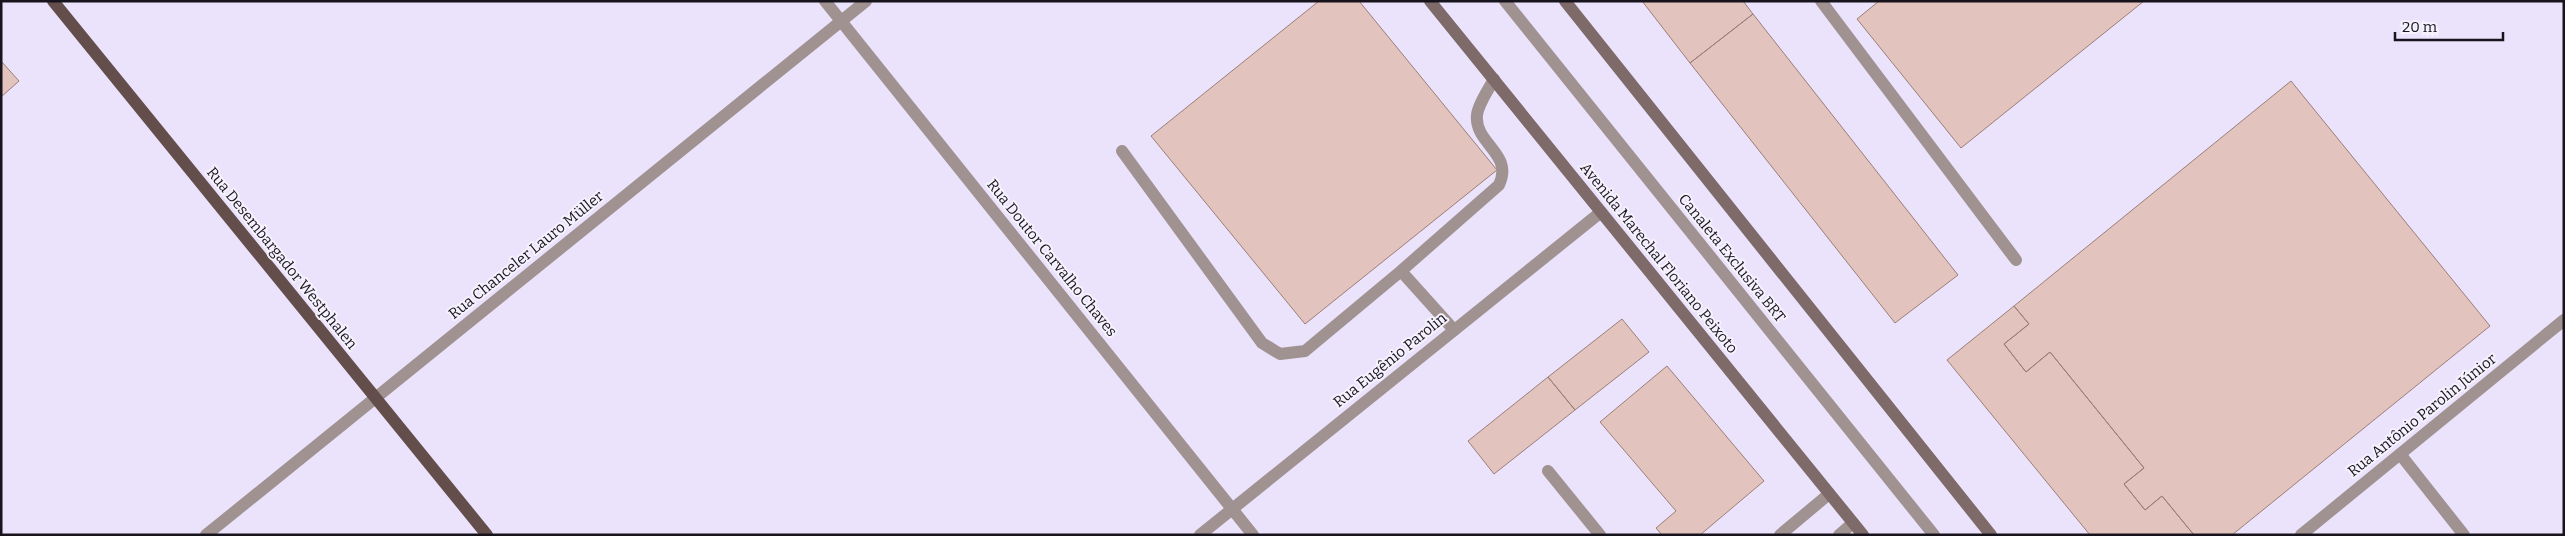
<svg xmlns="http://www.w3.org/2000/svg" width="2565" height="536" font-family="Bitter,serif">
	<rect width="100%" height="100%" fill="#ebe2fc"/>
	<!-- building -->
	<path fill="#e2c3bd" stroke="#9b7e79" d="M1319,1H1359L1497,170L1305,324L1151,136Z
		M1642,1H1743L1753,14L1690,63Z
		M1879,1H2144L1961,148L1857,19Z
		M1753,14L1958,275L1895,323L1690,63Z
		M1,61L19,81L1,97Z
		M2291,81L2490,326L2232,535H2194L2162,496L2145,510L2124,484L2144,468L2050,352L2026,372L2004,344L2029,324L2014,306Z
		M2014,306L2029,324L2004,344L2026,372L2050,352L2144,468L2124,484L2145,510L2162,496L2194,535H2090L1947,360Z
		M1622,319L1649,352L1575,410L1548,377Z
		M1667,366L1764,481L1700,535H1662L1656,528L1676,511L1600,422Z
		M1548,377L1575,410L1494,474L1468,441Z"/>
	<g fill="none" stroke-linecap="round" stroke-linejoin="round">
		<!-- lane -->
		<path stroke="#a09291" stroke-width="12" d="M1505,1L1934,535
			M1821,1L2016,260
			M1122,151L1262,343L1280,354L1305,351L1401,271L1499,185C1514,153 1474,144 1477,115C1478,104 1489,89 1494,79
			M1401,271L1454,330
			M1548,471L1600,535
			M1780,535L1829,494
			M1839,535L1853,523"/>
		<!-- street -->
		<path stroke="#a09291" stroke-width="12" d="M825,1L1253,535
			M2400,454L2464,535
			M206,535L866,1
			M1200,535L1601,212
			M2301,535L2564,320"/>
		<!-- secondary -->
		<path stroke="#7d6a69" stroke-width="12" d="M1430,1L1863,535
			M1565,1L1991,535"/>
		<!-- primary -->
		<path stroke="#644e4c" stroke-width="12" d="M53,1L487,535"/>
	</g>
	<g text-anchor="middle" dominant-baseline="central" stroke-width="4" stroke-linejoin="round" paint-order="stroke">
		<!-- street labels -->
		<g font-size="15" fill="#18141d" stroke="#f6f2fd">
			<text transform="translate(526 255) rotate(-39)">Rua Chanceler Lauro Müller</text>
			<text transform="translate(282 258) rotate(51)">Rua Desembargador Westphalen</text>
			<text transform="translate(1052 258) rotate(51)">Rua Doutor Carvalho Chaves</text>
			<text transform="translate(1659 258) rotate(51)">Avenida Marechal Floriano Peixoto</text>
			<text transform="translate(1732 258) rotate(51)">Canaleta Exclusiva BRT</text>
			<text transform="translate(1390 360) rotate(-39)">Rua Eugênio Parolin</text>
			<text transform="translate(2422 415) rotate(-39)">Rua Antônio Parolin Júnior</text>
		</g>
	</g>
	<!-- border -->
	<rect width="2565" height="536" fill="none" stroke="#18141d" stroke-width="5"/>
	<!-- scale -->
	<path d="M2395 32v8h108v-8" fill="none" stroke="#18141d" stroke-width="2.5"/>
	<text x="2402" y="32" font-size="15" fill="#18141d" stroke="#f6f2fd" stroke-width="4" paint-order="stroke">20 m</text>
</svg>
